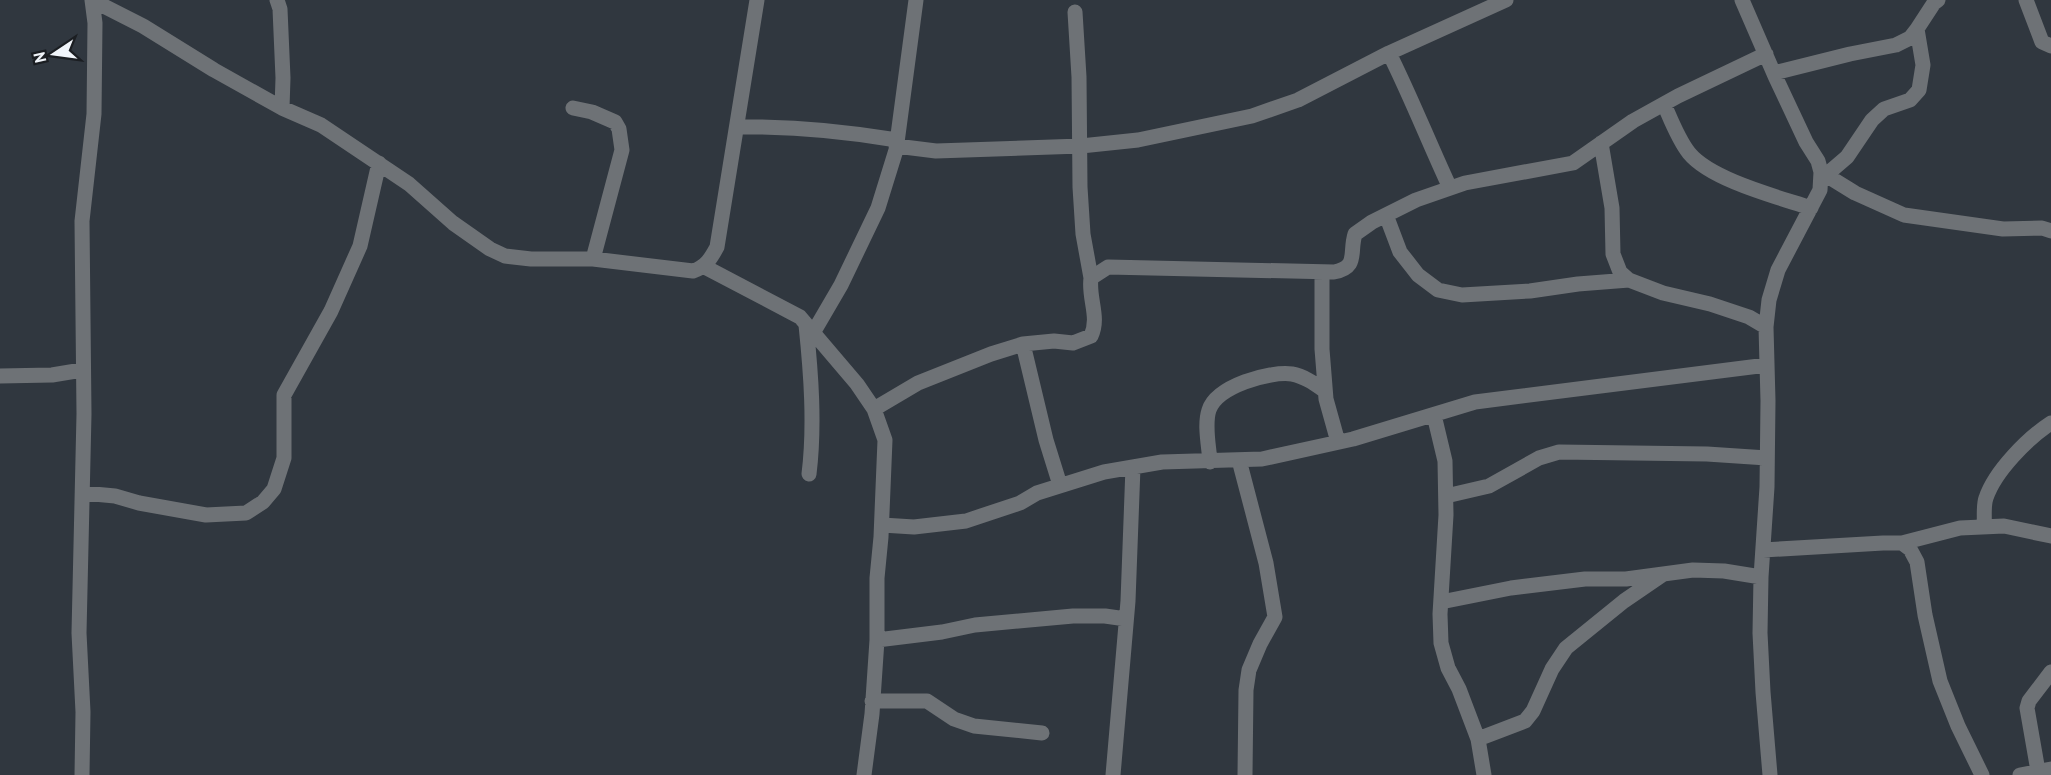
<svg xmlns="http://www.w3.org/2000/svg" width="2051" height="775" font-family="'PT Sans',sans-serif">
	<rect width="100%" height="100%" fill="#30373f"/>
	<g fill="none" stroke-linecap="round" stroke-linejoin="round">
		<!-- minor -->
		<path stroke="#6e7276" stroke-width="15" d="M92,0L143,26L214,70L282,108L321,125L409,184L453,223L490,249L505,256L531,259H593L693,271C706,267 711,258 717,247L757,0
			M277,0L280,9L283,78L282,108
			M1742,0L1775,76L1806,142L1818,161L1821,172L1820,190L1778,270L1769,300L1766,327L1768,401L1767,487L1761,577L1760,633L1763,692L1770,775
			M2026,0L2042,42L2051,46
			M1075,12L1079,77L1080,187L1083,234L1091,278
			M1389,53C1411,97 1429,143 1450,188
			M1774,73L1850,54L1896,45L1910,38L1917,29L1934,3L1938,0
			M1664,104C1671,120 1678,139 1689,153C1711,180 1778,197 1811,208
			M573,108L592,112L615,122L619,129L622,150L593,259
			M737,127C791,126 843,131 897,140
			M1601,143L1612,208L1613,254L1620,272L1629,280L1663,293L1710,304L1749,317L1766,327
			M896,146L936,151L1081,146L1138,140L1252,116L1298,100L1389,53L1506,0
			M1821,172L1855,193L1904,215L2003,229L2042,228L2051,231
			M1826,175L1847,157L1872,120L1884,109L1910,100L1919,90L1923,65L1917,29
			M1386,215L1400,252L1418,275L1438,290L1462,295L1530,291L1578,284L1629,280
			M703,266L800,317L857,384L874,409L885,440L881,537L877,578V640L872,714L864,775
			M1322,273V349L1326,399L1338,442
			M806,325C811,373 815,425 809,474
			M813,333L841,285L878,208L896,150L916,0
			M1023,344L1046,440L1060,485
			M0,376L52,375L82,370
			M874,409L918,383L991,354L1023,344L1054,341L1073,343L1091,336C1100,317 1088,298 1091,278L1108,267L1334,272C1359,267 1349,253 1355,234L1372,222L1416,200L1465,183L1573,163L1633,121L1678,96L1766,54
			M1434,415L1445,461L1446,515L1440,614L1441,643L1448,668L1459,689L1478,739L1484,775
			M1239,460L1266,563L1275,617L1260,644L1249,670L1246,690L1245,775
			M1210,462C1209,446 1204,425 1209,410C1217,386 1269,371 1292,374C1304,376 1315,384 1325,391
			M83,493L115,496L139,503L206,515L246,513L263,502L274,489L284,458V395L331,311L360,246L379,163
			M1446,496L1489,486L1539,458L1559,452L1707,454L1767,458
			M882,525L914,527L966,521L1020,503L1037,493L1104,472L1162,462L1262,459L1353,439L1475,402L1767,365
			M1984,527C1985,518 1983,506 1986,498C1995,471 2028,438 2051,423
			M1902,543L1960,528L2004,526L2051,536
			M1763,550L1883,543H1902L1910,549L1917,562L1925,615L1940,681L1958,726L1982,775
			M1441,602L1511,588L1585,579H1626L1693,570L1724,571L1761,577
			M877,640L942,632L975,625L1073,616H1105L1126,619
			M872,701H927L954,719L974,726L1042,733
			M1478,739L1525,721L1533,711L1552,669L1566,648L1624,601L1662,575
			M2038,771L2027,708L2029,701L2051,672
			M82,775L83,712L79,633L84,414L82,221L94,114L95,23L92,0
			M1113,775L1128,601L1133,467
			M2020,775L2051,769"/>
	</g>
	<!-- north arrow -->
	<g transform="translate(54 54) rotate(257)" stroke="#1b1e22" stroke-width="4.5" paint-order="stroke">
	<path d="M0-4.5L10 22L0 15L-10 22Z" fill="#f0f4f9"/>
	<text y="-9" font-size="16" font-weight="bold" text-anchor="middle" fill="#f0f4f9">N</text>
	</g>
</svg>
